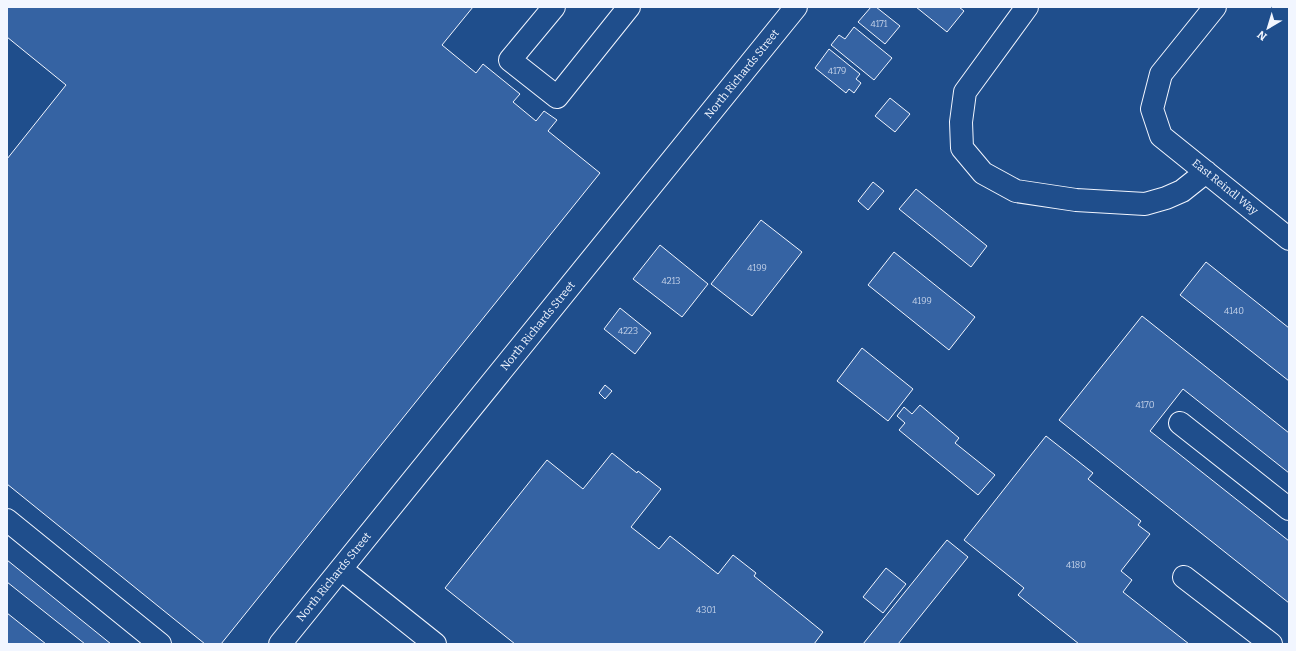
<svg xmlns="http://www.w3.org/2000/svg" width="1296" height="651" font-family="Bitter,serif">
	<rect width="100%" height="100%" fill="#1f4e8c"/>
	<!-- building -->
	<path fill="#3563a3" stroke="#f2f6ff" d="M7,7H473L442,45L476,73L483,64L520,94L513,102L536,121L544,111L557,120L548,131L600,173L221,644H205L7,484V159L66,85L7,37Z
		M871,7H876L900,26L885,44L858,22Z
		M916,7H959L964,11L947,32Z
		M854,27L892,58L874,80L831,45L839,35L845,39Z
		M829,49L860,74L856,79L861,83L854,93L849,89L846,93L815,68Z
		M890,98L910,114L895,132L875,116Z
		M873,182L884,191L868,210L858,201Z
		M916,189L987,246L971,267L899,209Z
		M761,220L802,252L752,316L711,284Z
		M660,245L708,284L682,317L633,279Z
		M894,252L975,317L949,350L868,285Z
		M1206,262L1289,328V381L1180,295Z
		M620,308L651,333L635,354L604,329Z
		M1142,316L1289,433V473L1183,389L1150,431L1289,541V603L1059,420Z
		M862,348L913,389L888,421L837,381Z
		M605,385L612,391L605,399L599,393Z
		M920,405L959,438L955,443L995,475L978,495L899,430L905,423L897,416L904,407L912,414Z
		M1046,436L1093,473L1088,479L1141,521L1138,525L1150,534L1121,571L1132,580L1123,592L1189,644H1079L1018,595L1024,588L964,540Z
		M612,453L637,473L638,471L661,489L631,527L659,549L670,536L718,574L733,555L756,573L754,576L823,632L814,644H515L445,588L547,460L583,489Z
		M947,540L968,557L898,644H863Z
		M7,560L111,644H85L7,582Z
		M886,568L906,584L883,613L863,597Z
		M7,613L46,644H7Z"/>
	<g fill="none" stroke-linecap="round" stroke-linejoin="round">
		<defs>
			<path id="minor" d="M554,7L510,60L557,97L629,7
				M1027,7L965,92L961,122L962,148L983,173L1016,191L1076,200L1145,204L1166,198L1182,191L1206,172
				M1215,7L1161,74L1152,109L1161,136L1289,239
				M1180,423L1289,509
				M7,520L160,644
				M341,569L435,644
				M1184,577L1271,644
				M280,644L796,7"/>
		</defs>
		<!-- minor casing -->
		<use href="#minor" stroke="#f2f6ff" stroke-width="24"/>
		<!-- minor -->
		<use href="#minor" stroke="#1f4e8c" stroke-width="22"/>
	</g>
	<g text-anchor="middle" dominant-baseline="central" stroke-width="3" stroke-linejoin="round" paint-order="stroke">
		<!-- number labels -->
		<g font-size="9" fill="#c3d1e8">
			<text x="879" y="24">4171</text>
			<text x="837" y="71">4179</text>
			<text x="757" y="268">4199</text>
			<text x="671" y="281">4213</text>
			<text x="922" y="301">4199</text>
			<text x="1234" y="311">4140</text>
			<text x="628" y="331">4223</text>
			<text x="1145" y="405">4170</text>
			<text x="1076" y="565">4180</text>
			<text x="706" y="610">4301</text>
		</g>
		<!-- street labels -->
		<g font-size="11" fill="#f2f6ff" stroke="#1f4e8c">
			<text transform="translate(742 74) rotate(-51)">North Richards Street</text>
			<text transform="translate(1225 187) rotate(39)">East Reindl Way</text>
			<text transform="translate(538 326) rotate(-51)">North Richards Street</text>
			<text transform="translate(334 577) rotate(-51)">North Richards Street</text>
		</g>
	</g>
	<!-- border -->
	<rect width="1296" height="651" fill="none" stroke="#f2f6ff" stroke-width="16"/>
	<!-- north arrow -->
	<g transform="translate(1268 28) rotate(218)" stroke="#1f4e8c" stroke-width="3" paint-order="stroke">
	<path d="M0-3L7 15L0 10L-7 15Z" fill="#f2f6ff"/>
	<text y="-6" font-size="11" font-weight="bold" text-anchor="middle" fill="#f2f6ff">N</text>
	</g>
</svg>
